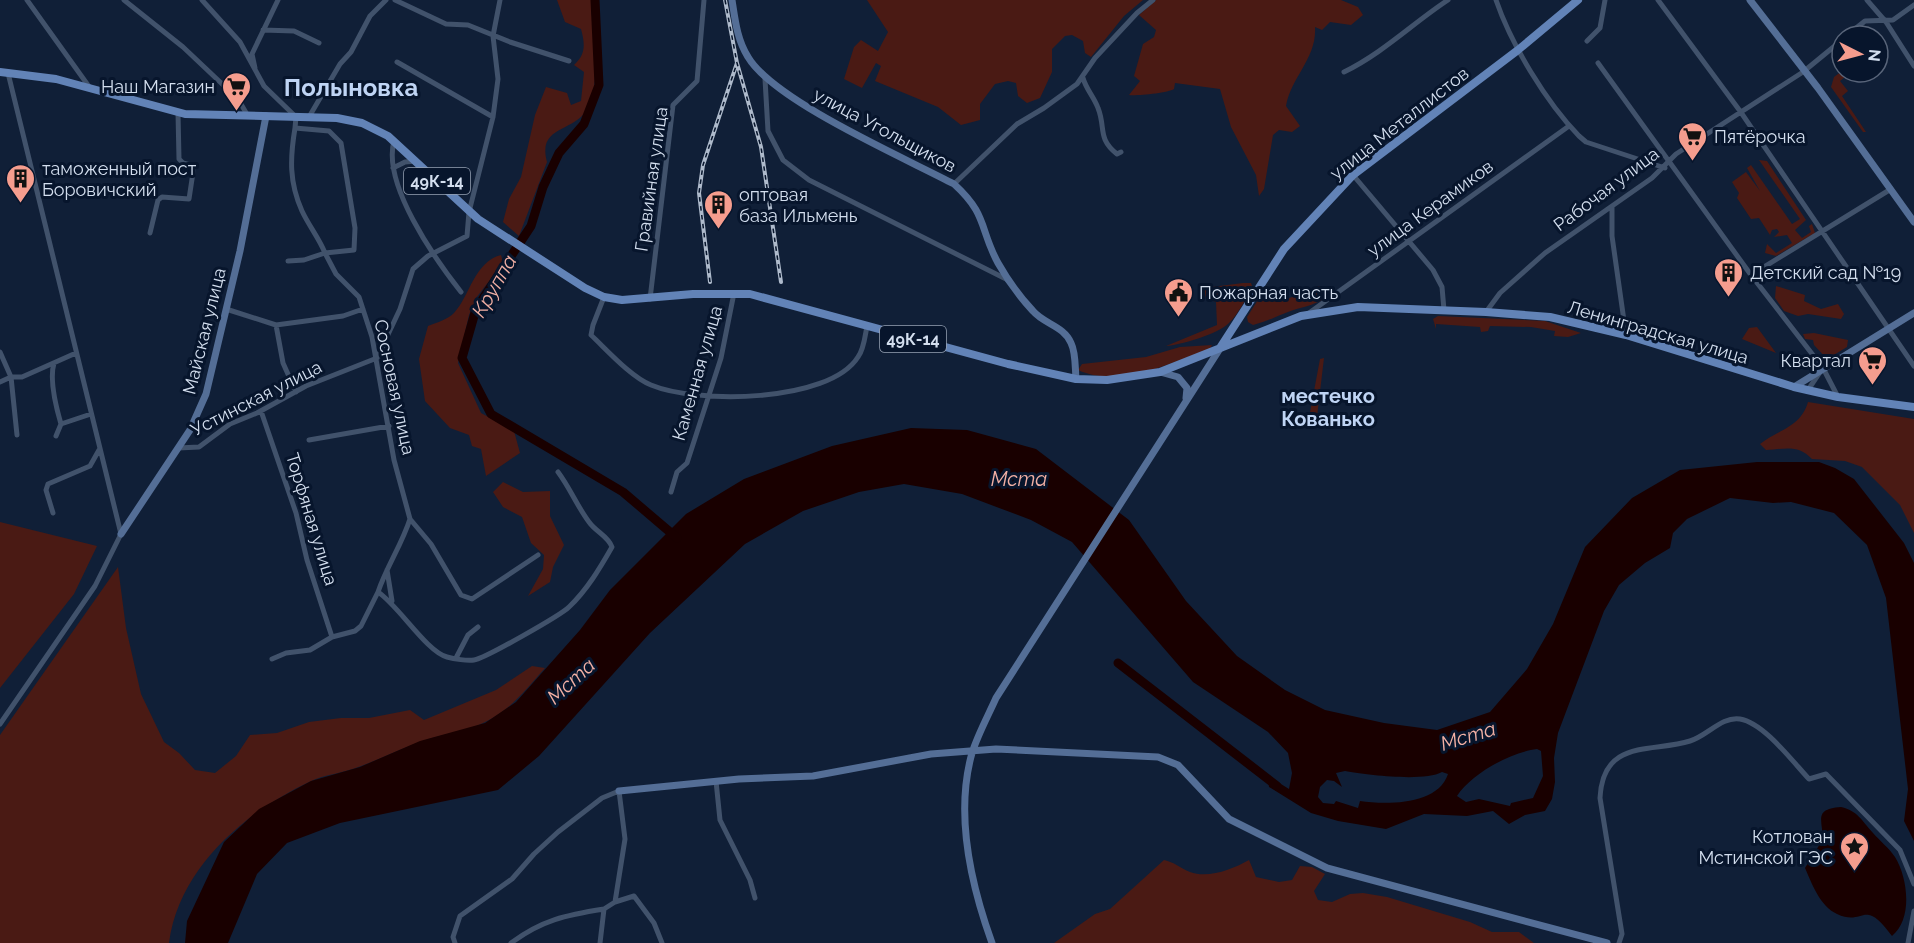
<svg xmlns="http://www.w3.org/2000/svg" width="1914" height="943" font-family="Raleway,sans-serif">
	<rect width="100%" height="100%" fill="#101f37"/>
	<!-- green -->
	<path fill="#4a1a14" d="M557,0H591C592,35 603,77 587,109C574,133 537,125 547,162L519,236L503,222L509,199L521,177L535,115L546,87L567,93L571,105L581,101L584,72L574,65C586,54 585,44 581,29L565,22Z
		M867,0H1143L1124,16L1091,57L1085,53L1083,41L1072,35L1065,36L1052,49V72L1040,98L1027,103L1018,96L1016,83L1008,81L995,84L980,104V120L961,125L938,107L875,81L881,66L876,63L862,88L844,79L854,47L861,40L878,51L888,32Z
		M1156,0H1341L1358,7L1363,15L1351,25L1330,22L1322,30L1315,27C1317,58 1291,77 1286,106L1300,126L1292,132L1279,130L1273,135L1264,189L1259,196L1256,175L1231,127L1220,89L1175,83L1174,89C1168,93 1136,96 1129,95L1140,81L1134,76L1143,44L1154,37L1156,30L1139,15Z
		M1842,71L1851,72L1840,81L1848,91L1842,96L1866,132H1863L1831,87L1834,77Z
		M1759,160L1767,161L1806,220L1795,230L1802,238L1811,232L1809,226L1812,224L1815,233L1776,256L1765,253L1767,244L1776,253L1792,243L1787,235L1774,237L1779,232L1777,229L1772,230L1770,235L1759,218L1751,219L1737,198L1739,193L1732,182L1746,172L1760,191L1747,168L1751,165L1792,224L1800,219Z
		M501,255L503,263L476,298L469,315L458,363L481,413L514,431L520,453L486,476L481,449L472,446L469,435L450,428L425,401L419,359L428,326C436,323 448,319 454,313C470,296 474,262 501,255Z
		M1243,283H1251L1252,286C1248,296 1237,316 1229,323C1219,334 1180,345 1166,346L1217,325L1216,302L1206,298L1204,288Z
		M1319,286L1325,298C1313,306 1301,307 1288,312C1277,316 1266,322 1253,325L1248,322L1247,317L1263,292L1282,289L1287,299Z
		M1776,286L1805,295L1804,301L1821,309L1838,304L1844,314L1841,319L1808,314L1798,316L1784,311L1775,298Z
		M1438,316L1545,321L1581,333L1568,337L1554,336L1555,331L1531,327L1490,326L1488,331L1481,332L1480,327L1436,324V329L1433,319Z
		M1757,327L1776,353L1742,339L1749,328Z
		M1814,333L1848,340L1847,347L1827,359L1814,345L1813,340L1805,339L1803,334Z
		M1212,345L1210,349C1170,363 1120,389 1078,370L1082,364L1146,357L1180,347Z
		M1324,358L1316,425L1312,427L1308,423L1320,359Z
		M1808,402L1914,419V533L1900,505L1862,467L1845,461L1812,459C1798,444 1785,449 1766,450L1760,444C1778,430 1801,427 1808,402Z
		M503,482L523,492L550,491V516L564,545L553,567L550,582L528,596L543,569L544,555L531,543L522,517L503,507L493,492Z
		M0,522L97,546L74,594L0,688Z
		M118,567L126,628L141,694L164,742L179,753L195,770L215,773L236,756L250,735L277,733L309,722L341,718H369L410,710L424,720L496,690L532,666L545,668C527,688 511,710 485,722C466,732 441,734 420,742C400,749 381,759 361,766C345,773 325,774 309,782C244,813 179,868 169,943H0V735Z
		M1164,860C1174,862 1180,868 1190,872C1208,879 1233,869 1249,860L1256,877L1279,882L1292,880L1300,866L1312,867L1325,874L1314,891L1318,900L1332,902L1350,894L1363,893L1387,897L1470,922L1492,932H1519L1534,943H1054L1095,914L1110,909Z"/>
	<!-- water -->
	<path fill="#190000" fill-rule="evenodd" d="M911,428L967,430L1036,449L1129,520L1186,601L1237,656L1285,690L1325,710L1384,723L1437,730L1490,712L1527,669L1553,624L1585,547L1632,498L1680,470L1757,462H1819L1835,468L1854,479L1904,543L1914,563V841L1904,821L1908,789L1886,598L1867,545L1834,513L1791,502L1773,503L1730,498L1687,519L1673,533L1670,548L1645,563L1619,585L1604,611L1558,733L1554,758L1555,782L1552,799L1545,811L1525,815L1509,824L1493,811L1467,816L1424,814L1386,829L1338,821L1311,813L1269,787L1268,776L1289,789L1292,773L1288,753L1268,732L1193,682L1072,542L1031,520L962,494L904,484L859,492L803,511L745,544L650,633L539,756L498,790L340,823L287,843L257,874L228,943H185L187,921L224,842L259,809L311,781L360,767L420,741L485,723L516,702L580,630L610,590L686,514L744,479L832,446ZM1537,749L1541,751L1543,776L1533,798L1511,803L1510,806L1479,799L1466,802L1457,796C1471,774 1511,752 1537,749ZM1345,771C1367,775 1424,782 1442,772L1448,774C1438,805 1387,805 1360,801L1358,808L1336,801L1334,804L1323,803L1318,797L1320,787L1327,780L1334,781L1342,787L1336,773Z
		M1841,807C1858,811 1861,820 1873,833C1880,841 1889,848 1895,857C1908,878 1913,919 1892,936C1863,896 1865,927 1837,914C1820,906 1812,884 1805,868L1823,839C1822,819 1814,809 1841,807Z"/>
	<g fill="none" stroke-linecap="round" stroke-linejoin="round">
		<!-- river -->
		<path stroke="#190000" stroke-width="9" d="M595,0L599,85L584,124L559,153L543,187L531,226L476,309L462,358L491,414L623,492L677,538
			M1118,663L1277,786"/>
		<!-- street -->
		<path stroke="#41526b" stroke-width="5" d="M27,0L90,88
			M124,0L183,47L238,99L248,116
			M202,0L240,42L264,86L296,117L295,128L329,131L341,143L355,228L354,250L325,253L336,274L359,297L372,337L394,460L410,519L431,544L461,595L472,599L538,555
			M395,0L446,24L468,25L510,42L569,61
			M1496,0C1511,44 1546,102 1579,136L1586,142L1665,168
			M1658,0L1740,111L1914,366
			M1867,0L1886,22L1914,66
			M263,30L294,31L319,43
			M1846,36L1865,21L1893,20L1914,5
			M1587,41L1600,28L1605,0
			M397,62L493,117
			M1598,63L1751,275L1823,368L1838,397
			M255,68L252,54L278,0
			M1344,72C1383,53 1413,23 1448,0
			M1083,78C1086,89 1094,97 1098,108C1106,128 1097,138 1117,154L1121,152
			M765,79L768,131L783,160L809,180L1008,280
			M309,117L340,64L351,52L370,16L386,0
			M394,141C382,184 435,259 461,292
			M393,168L405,162L416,161
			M1353,175L1433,270L1442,287L1444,310
			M954,184L1017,124L1044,108L1077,84L1095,58L1137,13L1153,0
			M1612,207V236L1626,335
			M150,233L158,200L162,197L189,199L194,166L183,163L179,159L178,113
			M288,261L304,260L325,253C319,238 309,226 302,211C289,182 290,158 295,128
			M1751,275L1891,189
			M604,297L593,325L591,335C607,350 631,377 651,385C696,404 829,403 858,357C864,349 865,336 867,326
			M650,299L673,105L697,81L704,0
			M226,309L276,325L343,316L363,309
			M1486,312L1500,293L1545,253L1652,178L1676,154L1803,72L1842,40
			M1309,313L1569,126
			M276,325L283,363L296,392
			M0,352L11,377L17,435
			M54,363C49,380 56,407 61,424
			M0,382L11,377H22L76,353
			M1808,390L1820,372
			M261,411L296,513L307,560L332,637
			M56,436L61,424L91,414
			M309,440L389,426
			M178,448L199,447L230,424L257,413L306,386L377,358L400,309L413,269L428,256L467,236L469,212L493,117L498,79L493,36L500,0
			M671,492L677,472L687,463L709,395L721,358L734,293
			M53,513L46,490L48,484L90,466L99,450
			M387,570L392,601
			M378,592C387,566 402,544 410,519
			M456,658L468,635L478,627
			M272,659L286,653L310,650L332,637L355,631L361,626L378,592C399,606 426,651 447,657C454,659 467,661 474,660C484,659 561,615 569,607C587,590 600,568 612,547C608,536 596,532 589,522C577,506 570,488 558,472
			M0,724L95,586L121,534L8,73
			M716,781L720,820L750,880L755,898
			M615,902L634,896L654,923L662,943
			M455,943L453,937L460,916L512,879L534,854L558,832L602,798L619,791L625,839L615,902L604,909L600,943
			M511,943C542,920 566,915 604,909
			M1619,943L1622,934L1600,798C1603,738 1652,753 1690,741C1707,736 1722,716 1740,719C1764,723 1793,762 1809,779L1826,774L1900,850L1914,884
			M1908,943L1914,911"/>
		<!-- secondary -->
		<path stroke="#546e96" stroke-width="7" d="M732,0C735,19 737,40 748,57C774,101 905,158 954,184C988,215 979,228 998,263C1007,279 1020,297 1033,311C1044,324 1064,326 1071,343C1076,353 1075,368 1076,379
			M1750,0L1818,88L1914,222
			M1160,372L1178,377L1187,388L1186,398
			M1794,387L1914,313
			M121,534L190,430L206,394L240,251L266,116
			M619,791L739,779L813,776L931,754L996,749L1158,757L1178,765L1229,819L1327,868L1607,943
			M992,943C971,885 955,813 972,753C978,734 988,716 996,698L1219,350"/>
		<!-- primary -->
		<path stroke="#6283b7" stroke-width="8" d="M0,72L56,79L185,114L337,118L362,123L388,136L478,219L585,288L604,297L622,300L693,294H750L1008,364L1076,379L1107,380L1160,372L1301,316L1358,307L1486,312L1550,317L1626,335L1794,387L1838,397L1914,407
			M1220,348L1284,249L1353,175L1518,50L1578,0"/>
		<defs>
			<path id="rail" d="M725,0L737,63L761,147L781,282
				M710,282L699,193L703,165L737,63"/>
		</defs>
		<!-- rail casing -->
		<use href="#rail" stroke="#aebacb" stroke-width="4"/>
		<!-- rail -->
		<use href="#rail" stroke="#07152c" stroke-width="1.5" stroke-dasharray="4.5" stroke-linecap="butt"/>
	</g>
	<!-- icons -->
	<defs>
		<symbol id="supermarket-pin" viewBox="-11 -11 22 30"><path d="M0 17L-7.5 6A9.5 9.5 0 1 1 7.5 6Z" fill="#f59d8e" stroke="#07152c"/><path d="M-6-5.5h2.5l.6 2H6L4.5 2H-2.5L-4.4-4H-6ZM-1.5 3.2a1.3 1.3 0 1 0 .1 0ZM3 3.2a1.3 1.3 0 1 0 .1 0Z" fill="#111"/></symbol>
		<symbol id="building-pin" viewBox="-11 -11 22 30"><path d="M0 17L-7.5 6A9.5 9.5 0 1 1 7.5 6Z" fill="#f59d8e" stroke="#07152c"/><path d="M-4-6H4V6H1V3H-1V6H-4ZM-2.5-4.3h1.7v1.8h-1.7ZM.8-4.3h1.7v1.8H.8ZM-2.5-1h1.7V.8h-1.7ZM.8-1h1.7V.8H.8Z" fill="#111"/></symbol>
		<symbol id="civic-pin" viewBox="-11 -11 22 30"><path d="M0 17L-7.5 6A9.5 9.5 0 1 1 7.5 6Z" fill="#f59d8e" stroke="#07152c"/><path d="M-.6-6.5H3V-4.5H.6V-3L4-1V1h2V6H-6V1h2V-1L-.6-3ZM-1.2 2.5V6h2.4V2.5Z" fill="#111"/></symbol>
		<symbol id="sight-pin" viewBox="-11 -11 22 30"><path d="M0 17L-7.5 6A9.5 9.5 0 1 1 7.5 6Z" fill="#f59d8e" stroke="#07152c"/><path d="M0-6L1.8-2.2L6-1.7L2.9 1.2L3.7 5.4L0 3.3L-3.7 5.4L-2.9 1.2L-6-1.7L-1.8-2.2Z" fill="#111"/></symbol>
	</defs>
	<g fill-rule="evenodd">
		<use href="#supermarket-pin" x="220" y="70" width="33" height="45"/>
		<use href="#supermarket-pin" x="1676" y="120" width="33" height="45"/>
		<use href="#building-pin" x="4" y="162" width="33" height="45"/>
		<use href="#building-pin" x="702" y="188" width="33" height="45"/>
		<use href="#building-pin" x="1712" y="256" width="33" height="45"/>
		<use href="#civic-pin" x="1162" y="276" width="33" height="45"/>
		<use href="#supermarket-pin" x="1856" y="344" width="33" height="45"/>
		<use href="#sight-pin" x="1838" y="830" width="33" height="45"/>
	</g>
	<g text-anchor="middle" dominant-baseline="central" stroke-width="6" stroke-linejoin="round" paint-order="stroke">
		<!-- shield labels -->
		<g fill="#07152c" stroke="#96a2b4" stroke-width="1.5">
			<rect x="404" y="168" width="66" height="26" rx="4.5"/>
			<rect x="880" y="326" width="66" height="26" rx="4.5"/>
		</g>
		<g font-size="16" font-weight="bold" fill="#d3deee">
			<text x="437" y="181">49К-14</text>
			<text x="913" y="339">49К-14</text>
		</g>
		<!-- poi labels -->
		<g font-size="18" fill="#d3deee" stroke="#07152c" text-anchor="start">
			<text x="215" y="86" text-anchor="end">Наш Магазин</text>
			<text x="1714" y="136">Пятёрочка</text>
			<text x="42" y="168">таможенный пост<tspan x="42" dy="21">Боровичский</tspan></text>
			<text x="739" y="194">оптовая<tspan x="739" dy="21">база Ильмень</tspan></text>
			<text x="1750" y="272">Детский сад №19</text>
			<text x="1199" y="292">Пожарная часть</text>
			<text x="1851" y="360" text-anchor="end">Квартал</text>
			<text x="1833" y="836" text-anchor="end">Котлован<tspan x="1833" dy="21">Мстинской ГЭС</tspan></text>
		</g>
		<!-- street labels -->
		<g font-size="18" fill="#d3deee" stroke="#07152c">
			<text transform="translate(1399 123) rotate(-38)">улица Металлистов</text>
			<text transform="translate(885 130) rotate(28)">улица Угольщиков</text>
			<text transform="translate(651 179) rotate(-82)">Гравийная улица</text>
			<text transform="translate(1606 189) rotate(-37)">Рабочая улица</text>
			<text transform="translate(1430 208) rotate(-36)">улица Керамиков</text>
			<text transform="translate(204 331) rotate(-76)">Майская улица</text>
			<text transform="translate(1658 332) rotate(16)">Ленинградская улица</text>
			<text transform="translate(697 373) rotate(-74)">Каменная улица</text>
			<text transform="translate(395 387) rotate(78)">Сосновая улица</text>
			<text transform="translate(256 398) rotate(-27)">Устинская улица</text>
			<text transform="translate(312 519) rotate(73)">Торфяная улица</text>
		</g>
		<!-- water labels -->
		<g font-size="20" font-style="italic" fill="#f2b0a4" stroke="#07152c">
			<text transform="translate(494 286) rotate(-60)">Круппа</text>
			<text x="1019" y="479">Мста</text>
			<text transform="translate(571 681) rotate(-42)">Мста</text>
			<text transform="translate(1468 736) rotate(-17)">Мста</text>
		</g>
		<!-- neighbourhood labels -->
		<g font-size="20" font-weight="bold" fill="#bfd4f4" stroke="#07152c">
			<text x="1328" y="396">местечко<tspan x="1328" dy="23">Кованько</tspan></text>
		</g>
		<!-- district labels -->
		<g font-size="24" font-weight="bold" fill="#bfd4f4" stroke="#07152c">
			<text x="351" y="87">Полыновка</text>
		</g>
	</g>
	<!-- north arrow -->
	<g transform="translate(1860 54) rotate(96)"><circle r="28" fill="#07152c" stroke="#59657a" stroke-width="1.5"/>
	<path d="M0-4.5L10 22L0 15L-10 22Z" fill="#f59d8e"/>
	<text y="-9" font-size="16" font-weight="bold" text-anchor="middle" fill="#d3deee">N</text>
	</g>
</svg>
